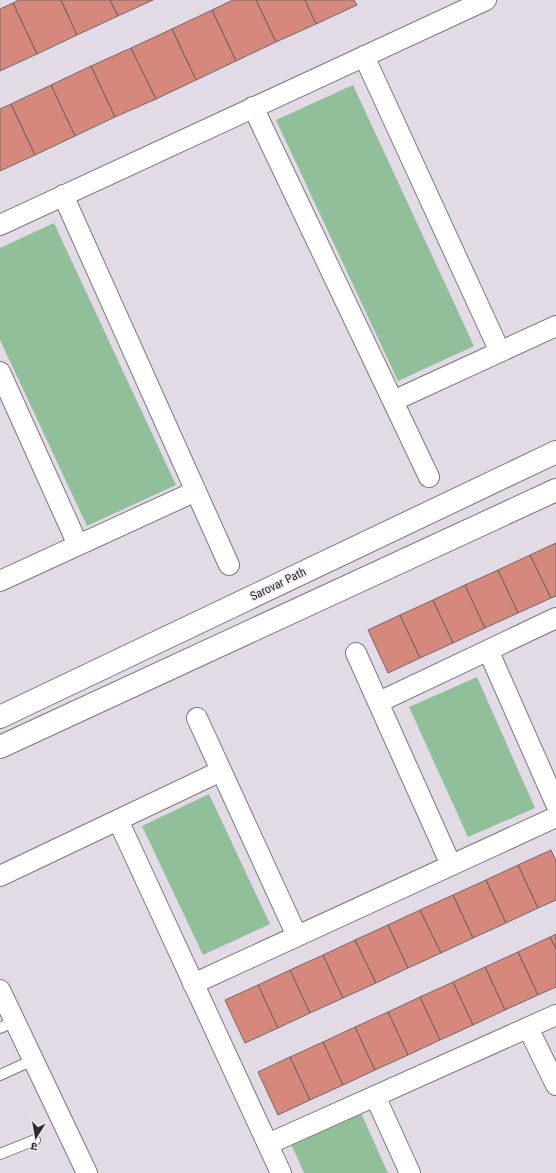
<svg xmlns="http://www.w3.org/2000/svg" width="556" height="1173" font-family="'Roboto Condensed','Noto Sans Devanagari',sans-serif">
	<rect width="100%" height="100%" fill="#e2dbe6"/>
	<!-- green -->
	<path fill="#90bf9a" d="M353,85L474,346L398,381L276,120Z
		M54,223L176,485L87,526L0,340V248Z
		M477,677L535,808L468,837L409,707Z
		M209,794L270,924L203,955L142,826Z
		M361,1113L388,1173H304L291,1144Z"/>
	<!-- building -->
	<path fill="#d7887c" stroke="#756866" d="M19,0H61L77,35L37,54L13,3Z
		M61,0H110L118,16L77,35Z
		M110,0H153L118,16Z
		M233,0H256L276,42L236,61L212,10Z
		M256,0H305L316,24L276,42Z
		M305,0H354L357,5L316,24Z
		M13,3L37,54L0,71V9Z
		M212,10L236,61L196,80L172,29Z
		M172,29L196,80L156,99L131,48Z
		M131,48L156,99L115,117L91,66Z
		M91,66L115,117L75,136L51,85Z
		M51,85L75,136L35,155L11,104Z
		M11,104L35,155L0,171V109Z
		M556,543V596L551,598L530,555Z
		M530,555L551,598L518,613L498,570Z
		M498,570L518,613L485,628L465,585Z
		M465,585L485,628L453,643L433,600Z
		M433,600L453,643L420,658L400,615Z
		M400,615L420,658L388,673L368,630Z
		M551,850L556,861V900L538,908L518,865Z
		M518,865L538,908L506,923L486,880Z
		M486,880L506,923L473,938L453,895Z
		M453,895L473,938L441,953L420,910Z
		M420,910L441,953L408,968L388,925Z
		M388,925L408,968L376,983L355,940Z
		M556,934V949L550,937Z
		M550,937L556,949V987L538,995L518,952Z
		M355,940L376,983L343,998L323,955Z
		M518,952L538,995L505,1010L485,967Z
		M323,955L343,998L310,1013L290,970Z
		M485,967L505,1010L473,1025L453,982Z
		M290,970L310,1013L278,1028L258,985Z
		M453,982L473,1025L440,1040L420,997Z
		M258,985L278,1028L245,1043L225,1000Z
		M420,997L440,1040L408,1055L388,1012Z
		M388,1012L408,1055L375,1070L355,1027Z
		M355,1027L375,1070L343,1085L323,1042Z
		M323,1042L343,1085L310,1100L290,1057Z
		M290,1057L310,1100L278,1115L258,1072Z"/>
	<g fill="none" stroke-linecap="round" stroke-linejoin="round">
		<defs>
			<path id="service" d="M0,1028L15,1021
				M0,1075L33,1060
				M0,1154L35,1140"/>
			<path id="minor" d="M364,56L500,352
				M253,107L429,477
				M63,195L229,565
				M0,225L486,0
				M0,372L78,545
				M393,401L556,326
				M0,581L196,491
				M488,650L556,804
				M356,653L451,865
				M379,702L556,618
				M197,718L297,936
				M118,820L281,1173
				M0,876L221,771
				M193,984L556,817
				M0,990L87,1173
				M528,1028L556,1085
				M375,1096L410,1173
				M268,1144L556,1015"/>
			<path id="secondary" d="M0,717L556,452
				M0,747L556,490"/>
		</defs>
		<!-- service casing -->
		<use href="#service" stroke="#7d7680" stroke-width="12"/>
		<!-- minor casing -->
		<use href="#minor" stroke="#7d7680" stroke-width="22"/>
		<!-- secondary casing -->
		<use href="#secondary" stroke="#7d7680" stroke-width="24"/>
		<!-- service -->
		<use href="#service" stroke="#fff" stroke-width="10"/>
		<!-- minor -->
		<use href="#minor" stroke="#fff" stroke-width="20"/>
		<!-- secondary -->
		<use href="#secondary" stroke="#fff" stroke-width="22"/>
	</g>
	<g text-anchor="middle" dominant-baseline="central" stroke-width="3" stroke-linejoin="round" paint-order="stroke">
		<!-- street labels -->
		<g font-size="12" fill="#2d2b2f" stroke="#efe8f3">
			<text transform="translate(278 584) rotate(-26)">Sarovar Path</text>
		</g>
	</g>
	<!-- north arrow -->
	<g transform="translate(36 1137) rotate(191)" stroke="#efe8f3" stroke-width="3" paint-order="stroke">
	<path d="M0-3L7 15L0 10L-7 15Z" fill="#2d2b2f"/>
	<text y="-6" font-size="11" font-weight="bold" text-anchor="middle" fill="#2d2b2f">उ</text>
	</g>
</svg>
